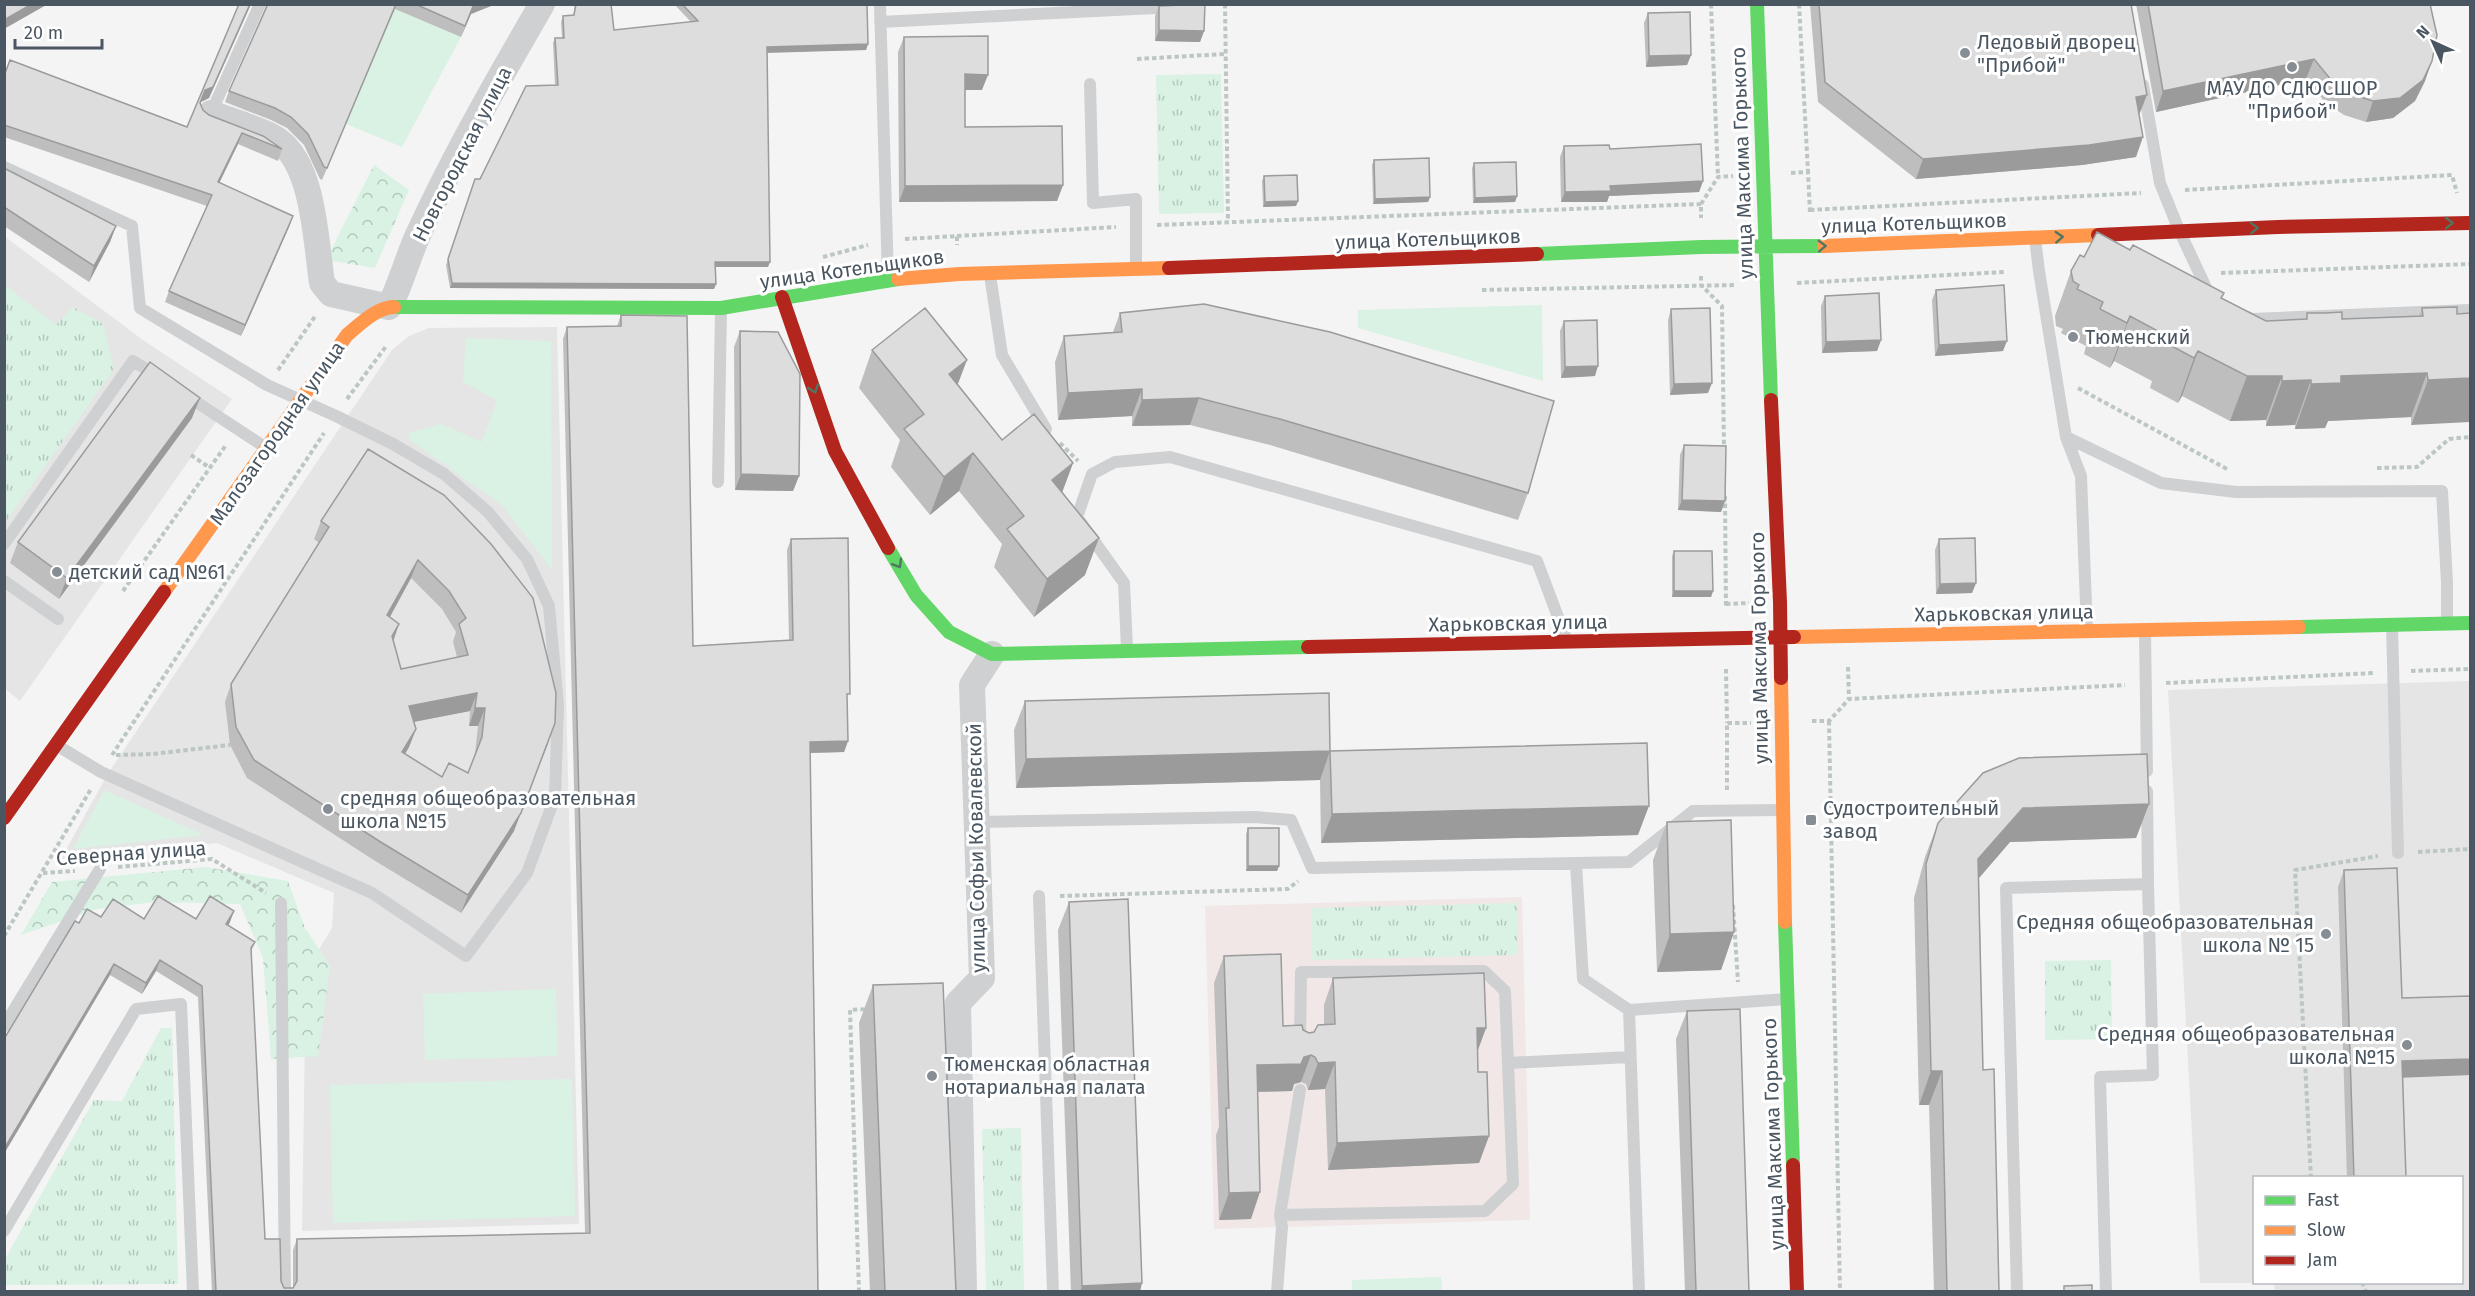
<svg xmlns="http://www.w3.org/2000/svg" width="2475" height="1296" font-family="'Fira Sans',sans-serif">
	<defs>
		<pattern id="forest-crowns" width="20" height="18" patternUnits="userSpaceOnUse" patternTransform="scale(1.5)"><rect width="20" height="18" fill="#d9f2e3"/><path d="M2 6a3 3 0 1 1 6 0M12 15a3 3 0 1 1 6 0" fill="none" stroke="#b2c7bb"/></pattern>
		<pattern id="park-tufts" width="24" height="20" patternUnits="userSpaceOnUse" patternTransform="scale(1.5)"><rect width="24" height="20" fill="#d9f2e3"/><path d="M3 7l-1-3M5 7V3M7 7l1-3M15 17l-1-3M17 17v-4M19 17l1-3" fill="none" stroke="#b2c7bb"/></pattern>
	</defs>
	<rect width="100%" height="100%" fill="#f4f4f4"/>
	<!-- education -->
	<path fill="#e6e5e6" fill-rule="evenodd" d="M4,236L143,340L232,399L20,701L4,688Z
		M557,327L579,1224L302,1231L306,970L332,928L334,893L217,843L61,859L107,775L392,350L409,336L429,328Z
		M2470,681V1291L2275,1292L2274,1283H2200L2168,690ZM2254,1178H2462V1282H2254Z"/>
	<!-- medical -->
	<path fill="#f1e7e6" d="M1522,897L1530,1220L1214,1229L1205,906Z"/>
	<!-- grass -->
	<path fill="#d9f2e3" d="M395,9L461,37L402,147L346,124Z
		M1542,305L1543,381L1358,328V310Z
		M466,338L551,341L552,570L503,506L410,440L409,433L441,424L482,442L497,400L463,382Z
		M104,790L204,835L73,849Z
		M556,989L558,1056L425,1060L423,994Z
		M572,1079L575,1216L333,1223L330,1085Z
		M1441,1277L1442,1291H1352V1280Z"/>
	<!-- forest -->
	<path fill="url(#forest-crowns)" d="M374,165L409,190L375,268L326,260Z
		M206,867L288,881L305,928L330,966L318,1056L271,1059L263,958L240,904L155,902L97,909L21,935L52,882Z"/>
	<!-- park -->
	<path fill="url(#park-tufts)" d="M1221,74L1224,213L1159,214L1156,75Z
		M5,285L56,325L73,307L103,324L114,369L7,520H4Z
		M1517,903L1518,955L1312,960L1311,908Z
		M2111,960L2112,1039L2045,1040V961Z
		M161,1028H172L178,1284L5,1285V1259L94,1100L122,1101Z
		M1021,1128L1024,1291H986L982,1129Z"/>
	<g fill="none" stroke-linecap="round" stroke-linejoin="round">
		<!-- path -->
		<path stroke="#bcc7c4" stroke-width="4" stroke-dasharray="4.5 3" stroke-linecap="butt" d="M1225,4L1228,221
			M1711,4L1718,177
			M1799,4L1808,172
			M1137,59L1225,54
			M1791,173L1808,172L1810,213
			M2185,190L2452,175L2457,193
			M1701,204L1718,177L1733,176
			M1810,210L2141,193
			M1157,225L1701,204V218
			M957,236L1116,227
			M905,239L957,236V245
			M823,257L868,245
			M2221,273L2470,264
			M1701,276V285L1722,306L1724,449
			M1797,283L2005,272
			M1482,290L1736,285
			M278,370L316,315
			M2078,388L2227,469
			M347,399L387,345
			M1060,443L1078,461
			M191,455L210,468
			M2377,468L2417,467L2449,439L2470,437
			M1725,496L1726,608
			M123,591L226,445
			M1726,604L1749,603
			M1848,667L1849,699
			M1726,669L1727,723
			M2411,671L2470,669
			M2166,683L2374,673
			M1812,721H1829L1849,699L2125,685
			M1829,721L1840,1292
			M112,755L324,433
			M116,755L153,754L230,745
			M1727,790V723H1751
			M2418,852L2470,849
			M118,867L212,859L266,893
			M43,873L75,871
			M1060,896L1288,889L1298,881
			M1733,905L1738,982
			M4,936L91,789
			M2311,1178L2295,870L2378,856
			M2362,1282L2366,1292
			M859,1292L850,1010L867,1009"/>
		<!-- lane -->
		<path stroke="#ced0d2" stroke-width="12" d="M880,4L888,279
			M880,22L1175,7
			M1090,84L1093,203L1136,199V268
			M2143,85L2160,183L2179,230L2210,296
			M211,113L260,4
			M4,167L132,226L140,308L267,385L336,416L393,444L444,474L488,512L527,559L549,606L558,705L555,797L527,873L466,956L372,893L101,772L58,746
			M2035,238L2039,271L2066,437L2081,476L2087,630
			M990,275L1002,355L1046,429
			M2247,317L2252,319L2470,310
			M184,394L265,447
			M2066,437L2161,483L2236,492L2442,491L2447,583V621
			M718,482L721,309
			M4,544L133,361L157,376
			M4,581L58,619
			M2392,626L2398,853
			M2145,632L2147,771
			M1127,649L1124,583L1077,517L1092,474L1115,462L1170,457L1537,561L1567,641
			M977,822L1255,817L1291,820L1312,868L1629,862L1693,811L1781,810
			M1576,864L1583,979L1629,1010L1786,999
			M1039,896L1053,1292
			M281,903L285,1292
			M1629,1010L1639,1292
			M4,1026L100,869
			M1508,1063L1630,1057
			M1280,1215L1300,1090
			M4,1231L136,1009L181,1004L193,1292
			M1277,1292L1282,1227L1280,1215L1485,1211L1513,1184L1505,991L1484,971L1301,972L1300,1042
			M2017,1292L2006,888L2148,884L2147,791
			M2106,1292L2100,1077L2153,1075L2148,884"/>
		<!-- street -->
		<path stroke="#ced0d2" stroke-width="26" d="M211,113C228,120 266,131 279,141C314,166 316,243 322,283L331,294L389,307C401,284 407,259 418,235C454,156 498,80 542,4
			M964,1292L958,1003L982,978L972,685L992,654"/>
		<!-- fast -->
		<path stroke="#63d668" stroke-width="14" d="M1757,4L1771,400
			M1537,254L1701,247L1824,246
			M394,307L721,308L898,279
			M888,548L916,595L949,632L992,654L1308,647
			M2299,627L2470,623
			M1785,922L1793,1165"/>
		<!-- slow -->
		<path stroke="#ff974d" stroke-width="14" d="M1824,246L2098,235
			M898,279L959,274L1169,268
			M164,592L347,335C359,325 377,307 394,307
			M1794,637L2299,627
			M1781,678L1785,922"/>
		<!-- jam -->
		<path stroke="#b3261e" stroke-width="14" d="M2098,235L2278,227L2470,223
			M1169,268L1537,254
			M782,297L835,451L888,548
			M1771,400L1780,602L1781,678
			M1308,647L1794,637
			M4,818L164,592
			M1793,1165L1797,1292"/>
	</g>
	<!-- wall -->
	<path fill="#bebebf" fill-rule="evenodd" d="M239,4H251L209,98L201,102L200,104L203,110L209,115L282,149L278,161L238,144L219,183L293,216L289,227L241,336L165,302L169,291L207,206L4,137V76L187,127Z
		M267,4H496L471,14L461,37L395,9L322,180L320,179L304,145L287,128L271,120L225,102L229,91Z
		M575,4H611L614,30L691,22L674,4H867L868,44L866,50L767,52L768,267H716V284L714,289L450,288L446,265L475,179H480L555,85L553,43L555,38H562L561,22L563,16H573Z
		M1810,4H2131L2139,115L2136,157L2082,165L1916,179L1818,102Z
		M2136,4H2430L2425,81L2415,101L2393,118L2366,122L2344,115L2325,102L2306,79L2156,112Z
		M1159,6L1204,31L1200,42L1155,41V16Z
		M1648,13L1691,55L1687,65L1646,67L1644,23Z
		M904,37L982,90H965V127L1063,185L1057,201L899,202L898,52Z
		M1564,146L1610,149L1703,181L1699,192L1609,196L1607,202H1561L1560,157Z
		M1374,160L1430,197L1428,202L1373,204L1372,165Z
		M1474,163L1517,196L1515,202L1473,203L1472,168Z
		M4,168L116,226L110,242L89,282L4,226Z
		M1264,176L1298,201L1296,206L1263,207L1262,181Z
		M2084,257L2222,298L2266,321L2305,320L2307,313L2342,319L2419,316L2422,308L2457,307L2411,425V417L2328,421L2325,428L2295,429V425L2266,426V420L2230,421L2182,396L2178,403L2150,388L2152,381L2114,361L2110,368L2084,354L2086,346L2061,333L2063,329L2056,326L2055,316L2071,271Z
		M1936,290L2003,351L1935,356L1932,300Z
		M1825,296L1881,340L1877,351L1822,353L1821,306Z
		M1671,309L1708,393L1670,395L1668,320Z
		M1120,313L1528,493L1518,520L1270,445L1190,425L1132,426V416L1058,420L1055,362L1064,336L1113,332Z
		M621,315L693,646L789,640L787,550L791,539L847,702L848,741L844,752L810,753L818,1292H212L198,997L156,971L142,994L110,975L79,923L101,917L144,919H196L230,922L228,926L255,942L251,952L265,1239L281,1281L284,1288H293V1250L297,1239L585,1233L563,339L567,327L617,326Z
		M1564,321L1595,376L1561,378L1560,331Z
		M740,331L799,476L793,491L735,490L734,347Z
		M872,350L958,384L1002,440L1073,463L1062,492L1085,575L1034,617L994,567L1002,544L959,491L930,515L891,467L900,440L859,388Z
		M192,418L59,599L10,563L18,542Z
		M1684,445L1725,501L1721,512L1678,510L1680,455Z
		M444,495L514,831L461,913L372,859L247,778L230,745L225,702L231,684L319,543L314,539L321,521ZM411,578L442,609L456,632L453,642L457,657L401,669L393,641L390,617ZM470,711L469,726H478L475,754L468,773L442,777L405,754L409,747L416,729L413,722Z
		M1939,539L1976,583L1972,593L1936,594L1935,550Z
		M1674,551L1713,591L1711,597H1672V556Z
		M1025,701L1330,751L1638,835L1321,843L1320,780L1016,788L1014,730Z
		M2149,804L2136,838L2010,842L1979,878L1983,1070L1999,1292H1934L1929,1105H1919L1914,898L1925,857L1938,823Z
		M1667,822L1734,932L1721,970L1657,972L1653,860Z
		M1248,828L1279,866L1277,871H1246V834Z
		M2344,870L2402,998L2470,996V1075L2403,1077L2406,1178H2347L2338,887Z
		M1069,902L1140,1292H1071L1058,930Z
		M1224,956L1283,1026L1303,1030L1309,1033L1314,1032L1324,1024V1005L1333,978L1486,1028L1478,1050V1072L1489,1136L1479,1163L1328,1170L1325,1089L1308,1090L1306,1084L1301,1082L1294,1084L1292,1091L1257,1092L1251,1219L1219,1220L1216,1135L1219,1127L1214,983Z
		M873,985L956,1292H870L859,1023Z
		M1687,1011L1749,1292H1685L1676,1039Z"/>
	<!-- shaded-wall -->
	<path fill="#9b9b9b" d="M32,4H48L4,29V20Z
		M250,4H251L209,98L201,102L205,90Z
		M474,4H496L471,14L461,37Z
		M1159,30L1204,31L1200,42L1155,41Z
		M868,44L866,50L765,53L767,47Z
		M1691,55L1687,65L1646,67L1649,56Z
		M2314,59L2306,79L2156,112L2163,91Z
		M2432,61L2425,81L2415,101L2393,118L2366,122L2373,101Z
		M965,74L988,75L982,90H960Z
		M2147,95L2139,115L2136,97Z
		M242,133L238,144L214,194L218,182Z
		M2143,137L2136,157L2082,165L1916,179L1923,159Z
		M1703,181L1699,192L1609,196L1607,202H1561L1565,192L1610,186Z
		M1063,185L1057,201L899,202L905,186Z
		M1517,196L1515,202L1473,203L1475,198Z
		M1430,197L1428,202L1373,204L1375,199Z
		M1298,201L1296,206L1263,207L1265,202Z
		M293,216L289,227L241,336L245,325Z
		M116,226L110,242L89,282L94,266Z
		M715,262H770L768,267H714Z
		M452,283L716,284L714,289L450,288Z
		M2130,316L2114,361L2110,368L2127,323Z
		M1881,340L1877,351L1822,353L1826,342Z
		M2007,341L2003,351L1935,356L1939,345Z
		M2198,351L2182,396L2178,403L2194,358Z
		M967,360L953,397L949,374Z
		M1598,366L1595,376L1561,378L1565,367Z
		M2427,373L2411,417L2328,421L2325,428L2295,429L2311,384L2341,376Z
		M2247,376H2282L2266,420L2230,421Z
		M2470,378V422L2411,425L2428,380Z
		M2311,380L2295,425L2266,426L2282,381Z
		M1712,383L1708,393L1670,395L1674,384Z
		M1142,389L1132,416L1058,420L1068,393Z
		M200,398L192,418L59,599L67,578Z
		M1199,398L1190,425L1132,426L1142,400Z
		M973,453L959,491L930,515L944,477Z
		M1073,463L1059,501L1052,480Z
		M741,474L799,476L793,491L735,490Z
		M1682,500L1725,501L1721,512L1678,510Z
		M1099,538L1085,575L1034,617L1047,579Z
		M418,560L411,578L381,633L387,615Z
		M1976,583L1972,593L1936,594L1940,584Z
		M1674,591H1713L1711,597H1672Z
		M399,624L393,642L392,636Z
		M477,693L470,711L403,724L409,706Z
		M475,708H485L478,726H469Z
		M416,729L409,747L395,770L402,752Z
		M549,741L514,831L461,913L468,895Z
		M848,741L844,752L806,753L810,742Z
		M1330,751L1320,780L1016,788L1026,759Z
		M2149,804L2136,838L2010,842L1966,893L1978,859L2023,808Z
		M1649,806L1638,835L1321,843L1332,814Z
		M1248,866H1279L1277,871H1246Z
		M234,911L230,922L222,935L226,924Z
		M1734,932L1721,970L1657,972L1670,934Z
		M160,960L156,971L142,994L146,983Z
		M114,964L110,975L4,1154V1149Z
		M1477,1028H1486L1476,1055Z
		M1311,1055L1301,1082L1294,1084L1292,1091L1247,1092L1257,1065L1304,1057Z
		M2470,1059V1075L2396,1078L2402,1061Z
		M1335,1062L1325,1089L1308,1090L1318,1063Z
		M1931,1071H1942L1929,1105H1919Z
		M1489,1136L1479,1163L1328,1170L1337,1143Z
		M1260,1192L1251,1219L1219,1220L1229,1193Z
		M1142,1283L1140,1292H1080L1082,1286Z"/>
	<!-- building -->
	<path fill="#ddddde" stroke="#9b9b9b" stroke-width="1.5" fill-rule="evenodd" d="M4,4H32L4,20Z
		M239,4H250L213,87L205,90L200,103L203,110L209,115L263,136L282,149L242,133L218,182L293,216L245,325L169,291L212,195L4,125V76L10,60L187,127Z
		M268,4H396L327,168L324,167L308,134L291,117L275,108L229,91Z
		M415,4H474L465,26Z
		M576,4H611L614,30L698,21L682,4H867L868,44L767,47L770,262H715L716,284L452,283L448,259L475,179H480L526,86L558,85L555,38H564L563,16L574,15Z
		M1205,4L1204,31L1159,30V6Z
		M1819,4H2131L2147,95L2136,97L2143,137L2089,145L1923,159L1825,82Z
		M2148,4H2430L2437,35L2432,61L2423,80L2400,98L2373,101L2351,94L2332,81L2314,59L2163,91Z
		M1690,12L1691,55L1649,56L1648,13Z
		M988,36V75L965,74V127L1062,126L1063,185L905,186L904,37Z
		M1701,144L1703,181L1610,186L1611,191L1565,192L1564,146L1609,145L1610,149Z
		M1429,158L1430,197L1375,199L1374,160Z
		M1516,162L1517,196L1475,198L1474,163Z
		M4,168L116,226L94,266L4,207Z
		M1297,175L1298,201L1265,202L1264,176Z
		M2097,232L2130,250L2133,245L2224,293L2221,298L2266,321L2307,319V313H2325L2342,312V319L2423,316L2422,308L2457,307V314L2470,313V378L2428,380L2427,373L2341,376V383L2311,384V380L2282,381V376H2247L2198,351L2194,358L2166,343L2169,337L2130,316L2127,323L2100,309L2103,302L2077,289L2079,285L2073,281L2071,271L2080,255L2084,257Z
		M2004,285L2007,341L1939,345L1936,290Z
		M1879,293L1881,340L1826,342L1825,296Z
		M1204,304L1330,332L1554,401L1528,493L1280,419L1199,398L1142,400V389L1068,393L1064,336L1122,332L1120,313Z
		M925,308L967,360L949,374L1002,440L1034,414L1073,463L1052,480L1099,538L1047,579L1007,529L1024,516L973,453L944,477L904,429L924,414L872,350Z
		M1710,308L1712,383L1674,384L1671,309Z
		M621,315L687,316L693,646L793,640L791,539L848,538L850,694H847L848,741L810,742L818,1292H216L202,986L160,960L146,983L114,964L4,1149V1039L75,921L79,923L87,909L101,917L113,899L144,919L158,896L196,919L210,896L234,911L226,924L255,942L251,948L265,1239H280L281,1281L284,1288H293L297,1281V1239L590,1233L567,327L621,326Z
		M1597,320L1598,366L1565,367L1564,321Z
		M740,331L778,332L800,374L799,476L741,474Z
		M150,362L200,398L67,578L18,542Z
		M1684,445L1726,446L1725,501L1682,500Z
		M368,449L444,495L491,544L533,598L556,693L555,723L521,813L468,895L379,841L254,760L236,727L231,684L329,527L321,521ZM418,560L449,591L466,618L459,624L468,655L401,669L392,636L399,624L387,615ZM477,693L475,708H485L482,737L468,773L449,763L442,777L402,752L416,729L409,706Z
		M1975,538L1976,583L1940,584L1939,539Z
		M1674,551H1712L1713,591H1674Z
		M1329,693L1330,751L1026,759L1025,701Z
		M1647,743L1649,806L1332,814L1330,751Z
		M2147,754L2149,804L2023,808L1978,859L1983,1070L1994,1069L1999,1292H1947L1942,1071H1931L1926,864L1938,823L1983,773L2019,758Z
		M1731,820L1734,932L1670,934L1667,822Z
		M1248,828H1279V866H1248Z
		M2397,868L2402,998L2470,996V1059L2402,1061L2406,1178H2354L2344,870Z
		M1128,899L1142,1283L1082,1286L1069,902Z
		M1281,954L1283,1026L1302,1025L1303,1030L1309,1033L1314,1032L1318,1025L1335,1024L1333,978L1484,973L1486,1028H1477L1478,1072H1487L1489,1136L1337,1143L1335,1062L1318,1063L1315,1057L1311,1055L1304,1057L1301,1064L1257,1065L1260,1192L1229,1193L1226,1108H1229L1224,956Z
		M943,983L956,1292H885L873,985Z
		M1740,1009L1749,1292H1696L1687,1011Z
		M2092,1285V1292H2064V1286Z"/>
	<!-- one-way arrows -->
	<defs><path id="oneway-chevron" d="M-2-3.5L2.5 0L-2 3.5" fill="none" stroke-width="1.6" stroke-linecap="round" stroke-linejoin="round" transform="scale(1.5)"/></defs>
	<g stroke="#507663">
		<use href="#oneway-chevron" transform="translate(2449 223) rotate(-1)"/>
		<use href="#oneway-chevron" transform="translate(2254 228) rotate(-2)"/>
		<use href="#oneway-chevron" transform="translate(2059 237) rotate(-3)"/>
		<use href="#oneway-chevron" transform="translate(1822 246) rotate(-2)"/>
		<use href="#oneway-chevron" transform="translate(814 389) rotate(71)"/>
		<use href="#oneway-chevron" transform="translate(898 564) rotate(59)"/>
	</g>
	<!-- markers -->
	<g fill="#868d94" stroke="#fff" stroke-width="2">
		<circle cx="1965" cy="53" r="6"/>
		<circle cx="2292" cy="67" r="6"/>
		<circle cx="2073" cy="337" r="6"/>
		<circle cx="57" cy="572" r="6"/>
		<circle cx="328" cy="809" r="6"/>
		<rect x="1805" y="814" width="12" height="12" rx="3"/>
		<circle cx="2326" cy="934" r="6"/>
		<circle cx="2407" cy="1045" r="6"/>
		<circle cx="932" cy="1076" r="6"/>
	</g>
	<g text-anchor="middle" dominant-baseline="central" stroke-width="6" stroke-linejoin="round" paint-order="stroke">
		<!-- poi labels -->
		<g font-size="20" fill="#4a5661" stroke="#fff" text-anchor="start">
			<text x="1977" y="42">Ледовый дворец<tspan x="1977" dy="23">"Прибой"</tspan></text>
			<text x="2292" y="88" text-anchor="middle">МАУ ДО СДЮСШОР<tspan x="2292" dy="23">"Прибой"</tspan></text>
			<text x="2085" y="337">Тюменский</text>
			<text x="69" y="572">детский сад №61</text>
			<text x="340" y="798">средняя общеобразовательная<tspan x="340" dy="23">школа №15</tspan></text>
			<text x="1823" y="808">Судостроительный<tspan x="1823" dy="23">завод</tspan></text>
			<text x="2314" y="922" text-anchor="end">Средняя общеобразовательная<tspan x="2314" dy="23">школа № 15</tspan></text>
			<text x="2395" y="1034" text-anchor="end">Средняя общеобразовательная<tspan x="2395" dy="23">школа №15</tspan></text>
			<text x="944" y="1064">Тюменская областная<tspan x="944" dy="23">нотариальная палата</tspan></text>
		</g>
		<!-- street labels -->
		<g font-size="20" fill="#4a5661" stroke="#fff">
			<text transform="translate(462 154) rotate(-63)">Новгородская улица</text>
			<text transform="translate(1742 163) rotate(-92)">улица Максима Горького</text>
			<text transform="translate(1914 223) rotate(-2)">улица Котельщиков</text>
			<text transform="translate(1428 239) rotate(-2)">улица Котельщиков</text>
			<text transform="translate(852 269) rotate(-8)">улица Котельщиков</text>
			<text transform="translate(277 433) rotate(-55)">Малозагородная улица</text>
			<text transform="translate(2004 613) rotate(-1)">Харьковская улица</text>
			<text transform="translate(1518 623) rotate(-1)">Харьковская улица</text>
			<text transform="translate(1759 648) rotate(-91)">улица Максима Горького</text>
			<text transform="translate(976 848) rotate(-91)">улица Софьи Ковалевской</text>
			<text transform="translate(131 853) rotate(-4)">Северная улица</text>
			<text transform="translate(1773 1134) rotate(-92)">улица Максима Горького</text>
		</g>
	</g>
	<!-- border -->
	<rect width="2475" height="1296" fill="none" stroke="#4a5661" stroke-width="12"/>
	<!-- legend -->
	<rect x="2253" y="1176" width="210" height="108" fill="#ffffff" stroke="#b7bbc0" stroke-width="1.5"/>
	<rect x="2265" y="1196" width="30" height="9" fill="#63d668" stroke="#b7bbc0" stroke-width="1.5"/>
	<text x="2307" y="1206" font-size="18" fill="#4a5661">Fast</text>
	<rect x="2265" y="1226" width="30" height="9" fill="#ff974d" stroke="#b7bbc0" stroke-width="1.5"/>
	<text x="2307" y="1236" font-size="18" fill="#4a5661">Slow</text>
	<rect x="2265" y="1256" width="30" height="9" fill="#b3261e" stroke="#b7bbc0" stroke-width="1.5"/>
	<text x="2307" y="1266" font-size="18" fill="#4a5661">Jam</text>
	<!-- north arrow -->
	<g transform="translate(2433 42) rotate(315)" stroke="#ffffff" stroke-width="4.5" paint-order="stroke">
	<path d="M0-4.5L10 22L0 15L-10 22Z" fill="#4a5661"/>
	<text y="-9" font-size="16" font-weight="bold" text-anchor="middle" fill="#4a5661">N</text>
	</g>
	<!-- scale -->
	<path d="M15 39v9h87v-9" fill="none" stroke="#4a5661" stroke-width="3"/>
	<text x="24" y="39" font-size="18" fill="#4a5661" stroke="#ffffff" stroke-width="4.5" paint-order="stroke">20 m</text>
</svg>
